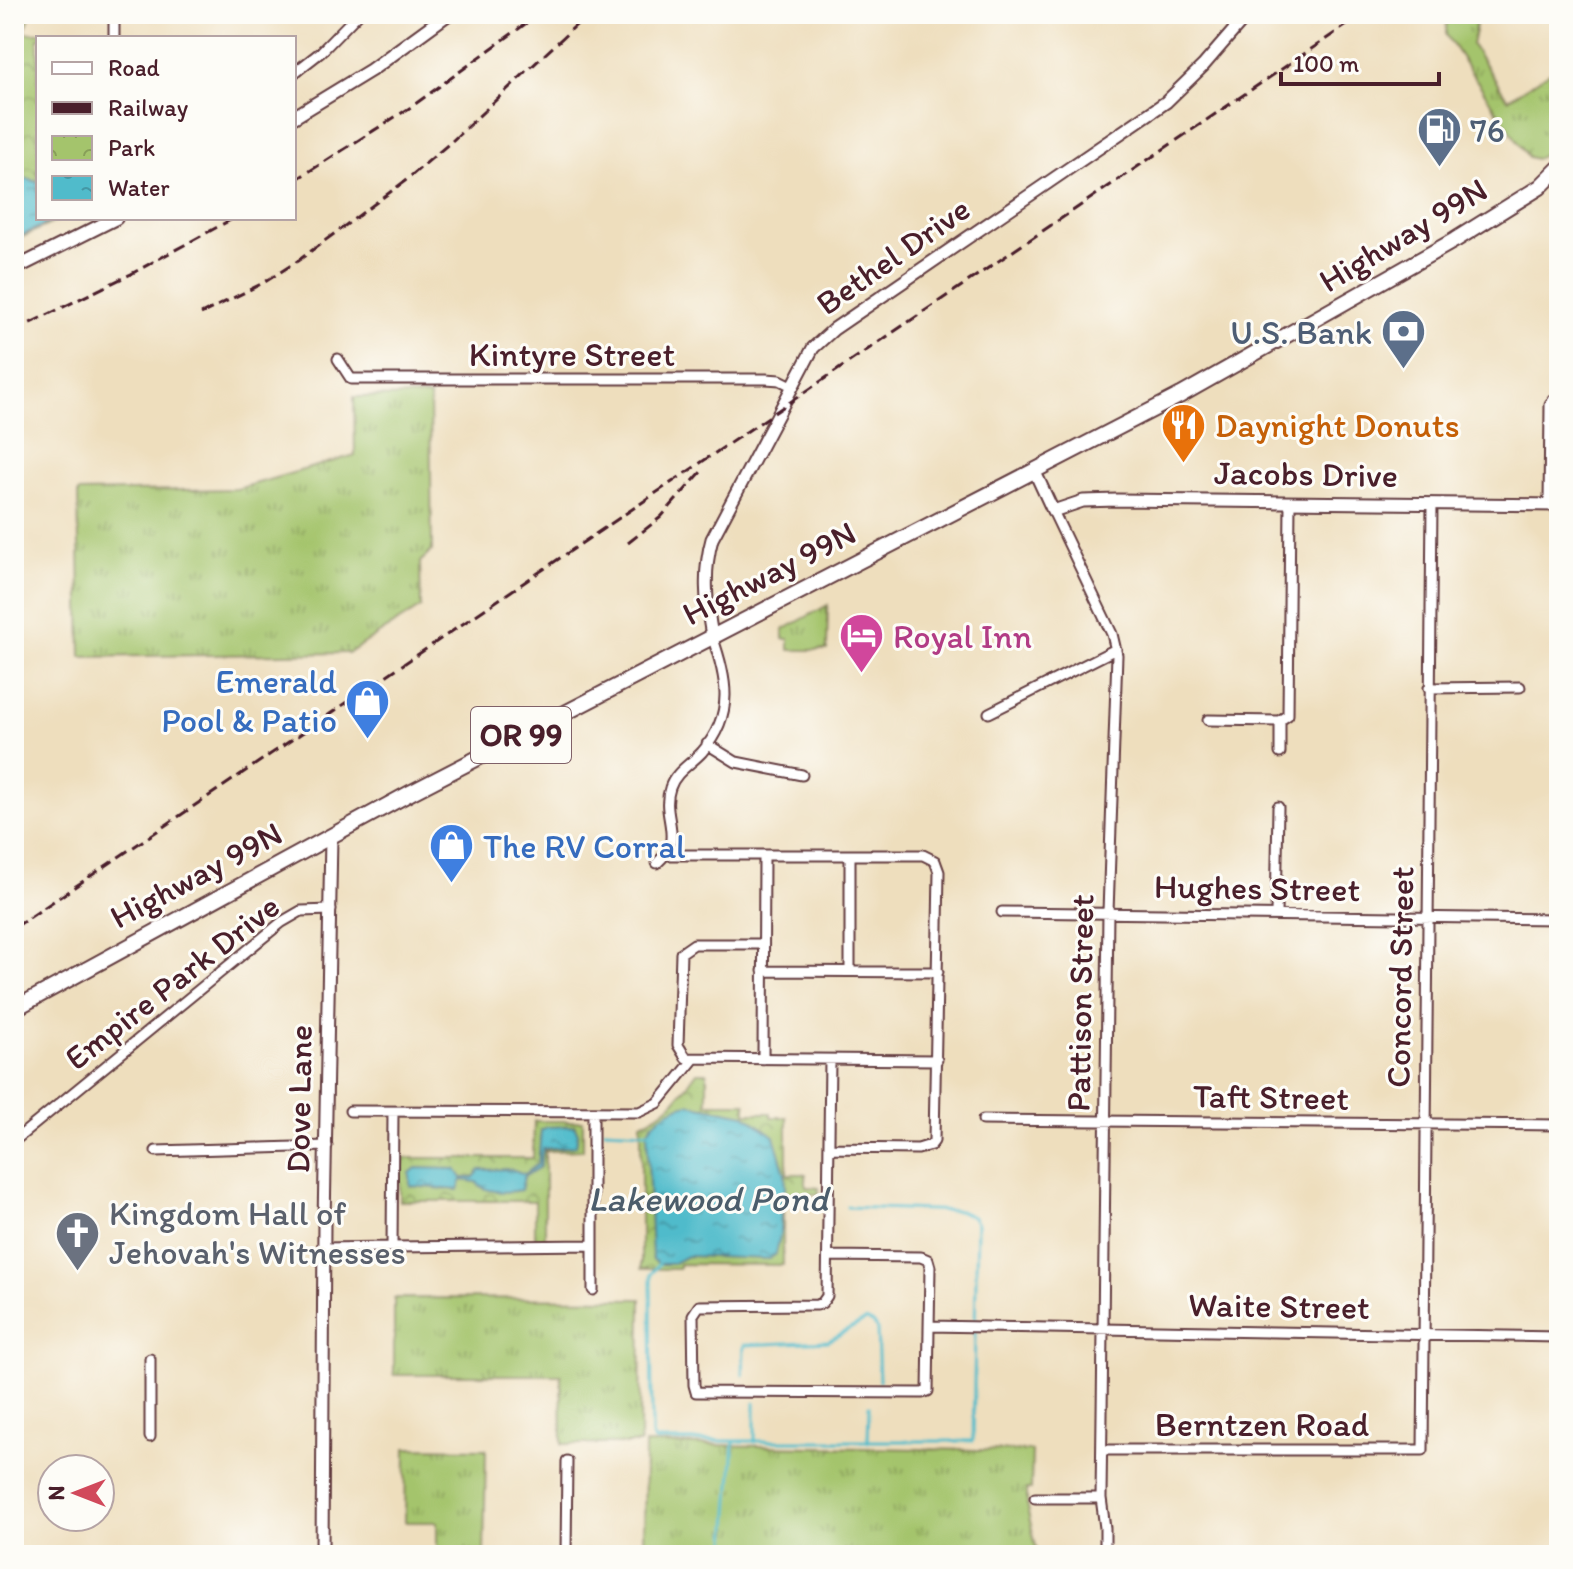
<svg xmlns="http://www.w3.org/2000/svg" width="1573" height="1569" font-family="Itim,sans-serif">
	<defs>
		<pattern id="grass-tufts" width="24" height="20" patternUnits="userSpaceOnUse" patternTransform="scale(2)"><rect width="24" height="20" fill="#a4c46c"/><path d="M3 7l-1-3M5 7V3M7 7l1-3M15 17l-1-3M17 17v-4M19 17l1-3" fill="none" stroke="#889f59"/></pattern>
		<pattern id="park-crowns" width="20" height="18" patternUnits="userSpaceOnUse" patternTransform="scale(2)"><rect width="20" height="18" fill="#a4c46c"/><path d="M2 6a3 3 0 1 1 6 0M12 15a3 3 0 1 1 6 0" fill="none" stroke="#889f59"/></pattern>
		<pattern id="water-ripples" width="26" height="14" patternUnits="userSpaceOnUse" patternTransform="scale(2)"><rect width="26" height="14" fill="#50bbcb"/><path d="M2 4q2-2 4 0t4 0M15 11q2-2 4 0t4 0" fill="none" stroke="#4497a5"/></pattern>
	</defs>
	<rect width="100%" height="100%" fill="#fdfcf7"/>
	<filter id="ink" filterUnits="userSpaceOnUse"><feTurbulence type="fractalNoise" baseFrequency=".0125" numOctaves="2"/><feDisplacementMap in="SourceGraphic" scale="16" xChannelSelector="R" yChannelSelector="G"/><feConvolveMatrix kernelMatrix="1 2 1 2 8 2 1 2 1" color-interpolation-filters="sRGB"/></filter>
	<filter id="wash" filterUnits="userSpaceOnUse"><feTurbulence type="fractalNoise" baseFrequency=".006" numOctaves="4" result="noise"/><feDisplacementMap in="SourceGraphic" scale="32" xChannelSelector="R" yChannelSelector="G"/><feGaussianBlur stdDeviation="1.8" result="paint"/><feColorMatrix in="noise" values="0 0 0 0 0 0 0 0 0 0 0 0 0 0 0 0 0 1.4 0 .05"/><feComposite in="paint" operator="in"/></filter>
	<g filter="url(#wash)">
		<rect width="100%" height="100%" fill="#eedebd"/>
		<!-- grass -->
		<path fill="url(#grass-tufts)" stroke="#77724c" stroke-width="2" d="M1447,14H1469L1476,25L1472,45L1508,99L1559,66V144L1535,159L1528,157L1446,35Z
			M430,396L432,551L420,562L421,607L349,653L81,657L78,492L237,489L355,455L354,397Z
			M828,605L827,650H789V639H783V630Z
			M394,1298L641,1299L640,1444H562L561,1375H394Z
			M645,1444L1032,1451L1031,1489H1027V1508L1038,1555H644Z
			M406,1448L486,1449L484,1555H437V1522H405Z"/>
		<!-- park -->
		<path fill="url(#park-crowns)" stroke="#77724c" stroke-width="2" d="M14,14H31L24,33L98,32V38H38V218H63L14,241Z
			M697,1072H707V1103H746V1113H771V1117H787V1174H806V1187L819,1188V1194H783V1265L679,1264V1269H641V1123C668,1113 680,1095 697,1072Z
			M534,1121H583V1150L545,1151V1239H535V1201H400V1158H533Z"/>
		<!-- water -->
		<path fill="url(#water-ripples)" stroke="#4d6d7b" stroke-width="2" d="M14,175L38,182V218H59L14,239Z
			M689,1104L745,1115L774,1136L785,1173L786,1188L782,1194L780,1236L776,1254L769,1259L687,1256L672,1264H659L652,1259L647,1132C654,1118 675,1106 689,1104Z
			M574,1126L578,1133L576,1146L543,1149L540,1167L524,1177L521,1190C508,1193 483,1193 476,1182L462,1180L458,1190L410,1186V1173L416,1168L456,1169L462,1178H473L480,1170L511,1169L525,1174L538,1164L541,1130L547,1127Z"/>
		<g fill="none" stroke-linecap="round" stroke-linejoin="round">
			<!-- stream -->
			<path stroke="#50bbcb" stroke-width="3" d="M604,1130L647,1132
				M659,1264L651,1274L652,1436L655,1441H973L977,1224L973,1217L960,1211L847,1207
				M743,1375L744,1345L828,1341L866,1320L874,1324L877,1330L879,1381
				M755,1442V1403
				M868,1442L869,1406
				M726,1555L734,1443"/>
		</g>
	</g>
	<g filter="url(#ink)">
		<g fill="none" stroke-linecap="round" stroke-linejoin="round">
			<defs>
				<path id="minor" d="M114,38V14
					M294,73L321,52L358,14
					M338,359L351,379H766L780,380L792,386
					M1549,505L1550,405L1553,400L1559,399
					M1053,511L1112,634L1117,655L1108,912L1101,1498L1105,1528V1555
					M1429,688L1520,687
					M989,713L1116,649
					M1208,720L1279,721L1288,715L1290,503
					M1280,721V753
					M707,744L736,762L802,775
					M666,855H923L935,861L939,872L934,1141L931,1145L918,1149L829,1148
					M657,863C686,838 660,817 670,788C675,772 691,764 702,752C735,714 727,678 712,636
					M1002,912L1559,919
					M1276,915L1278,807
					M763,944H694L681,953L678,1045L686,1058L937,1060
					M763,971L938,972
					M850,971V855
					M763,1059L764,856
					M350,1111L639,1112L658,1103L694,1059
					M393,1112L392,1247L593,1245V1113
					M983,1120L1559,1125
					M14,1141L282,922L301,911L331,910
					M156,1151L327,1146
					M593,1245V1290
					M324,1248L392,1247
					M828,1256L921,1257L928,1260L930,1267L928,1391L922,1393L696,1392L694,1385L693,1315L699,1306L817,1305L822,1303L827,1296L830,1060
					M930,1326L1559,1337
					M150,1359V1437
					M1102,1450H1423L1432,504
					M1035,1498H1101
					M566,1555L567,1461"/>
				<path id="tertiary" d="M1034,470L1053,511L1083,501L1117,500L1559,505
					M712,636C706,603 703,571 712,539L813,348L834,329L1166,102L1203,66L1248,14
					M322,1555L324,1223L331,837"/>
				<path id="secondary" d="M294,117L371,70L448,14
					M14,269L116,218"/>
				<path id="primary" d="M14,1009L412,792L1181,395L1455,240L1540,187L1559,168"/>
			</defs>
			<!-- minor casing -->
			<use href="#minor" stroke="#633c41" stroke-width="13"/>
			<!-- tertiary casing -->
			<use href="#tertiary" stroke="#633c41" stroke-width="15"/>
			<!-- secondary casing -->
			<use href="#secondary" stroke="#633c41" stroke-width="16"/>
			<!-- primary casing -->
			<use href="#primary" stroke="#633c41" stroke-width="18"/>
			<!-- minor -->
			<use href="#minor" stroke="#fff" stroke-width="9"/>
			<!-- tertiary -->
			<use href="#tertiary" stroke="#fff" stroke-width="11"/>
			<!-- secondary -->
			<use href="#secondary" stroke="#fff" stroke-width="12"/>
			<!-- primary -->
			<use href="#primary" stroke="#fff" stroke-width="14"/>
			<!-- rail -->
			<path stroke="#4a1f2b" stroke-width="3" stroke-dasharray="12 6" stroke-linecap="butt" d="M294,181L411,107L539,14
				M201,314L265,282L299,260L405,181L451,142L588,14
				M14,331L131,274L234,218
				M628,543L661,517L701,472
				M14,928L1363,14"/>
		</g>
	</g>
	<!-- icons -->
	<defs>
		<symbol id="fuel-pin" viewBox="-11 -11 22 30"><path d="M0 17L-7.5 6A9.5 9.5 0 1 1 7.5 6Z" fill="#5c6f8a" stroke="#fdfcf7"/><path d="M-5.5-6h7V0h2V4h1.3V-2.5L3-4.5l.8-.8L6-3V5H2.5V1h-1V6h-7ZM-4.2-4.7v3.2H.2V-4.7Z" fill="#fff"/></symbol>
		<symbol id="bank-pin" viewBox="-11 -11 22 30"><path d="M0 17L-7.5 6A9.5 9.5 0 1 1 7.5 6Z" fill="#5c6f8a" stroke="#fdfcf7"/><path d="M-6-4H6V4H-6ZM0-2.3a2.3 2.3 0 1 0 0 4.6a2.3 2.3 0 1 0 0-4.6Z" fill="#fff"/></symbol>
		<symbol id="restaurant-pin" viewBox="-11 -11 22 30"><path d="M0 17L-7.5 6A9.5 9.5 0 1 1 7.5 6Z" fill="#e8710a" stroke="#fdfcf7"/><path d="M-5-6h1v4h1v-4h1v4h1v-4h1v5L-1.5 .5V6h-2V.5L-5-1ZM5-6V6H3V1.5H1.5Q1.5-4 5-6Z" fill="#fff"/></symbol>
		<symbol id="hotel-pin" viewBox="-11 -11 22 30"><path d="M0 17L-7.5 6A9.5 9.5 0 1 1 7.5 6Z" fill="#d1479c" stroke="#fdfcf7"/><path d="M-6-4.5h1.5V1H6V5H4.5V3h-9V5H-6ZM-4 0a1.8 1.8 0 1 1 3.6 0ZM.5 0V-2.5h3Q6-2.5 6 0Z" fill="#fff"/></symbol>
		<symbol id="shop-pin" viewBox="-11 -11 22 30"><path d="M0 17L-7.5 6A9.5 9.5 0 1 1 7.5 6Z" fill="#3f7fe0" stroke="#fdfcf7"/><path d="M-5-2.5h2.3a2.7 3.5 0 0 1 5.4 0H5L5.5 6h-11ZM-1.5-2.5h3a1.5 2.3 0 0 0-3 0Z" fill="#fff"/></symbol>
		<symbol id="church-pin" viewBox="-11 -11 22 30"><path d="M0 17L-7.5 6A9.5 9.5 0 1 1 7.5 6Z" fill="#6b7280" stroke="#fdfcf7"/><path d="M-1.2-6h2.4v3.5h3.3v2.4h-3.3V6h-2.4V-.1h-3.3v-2.4h3.3Z" fill="#fff"/></symbol>
	</defs>
	<g fill-rule="evenodd">
		<use href="#fuel-pin" x="1414" y="104" width="51" height="69"/>
		<use href="#bank-pin" x="1378" y="306" width="51" height="69"/>
		<use href="#restaurant-pin" x="1158" y="400" width="51" height="69"/>
		<use href="#hotel-pin" x="836" y="610" width="51" height="69"/>
		<use href="#shop-pin" x="342" y="676" width="51" height="69"/>
		<use href="#shop-pin" x="426" y="820" width="51" height="69"/>
		<use href="#church-pin" x="52" y="1208" width="51" height="69"/>
	</g>
	<g text-anchor="middle" dominant-baseline="central" stroke-width="6" stroke-linejoin="round" paint-order="stroke">
		<!-- shield labels -->
		<rect fill="#fdfcf7" stroke="#806168" stroke-width="2" x="471" y="707" width="100" height="56" rx="6"/>
		<g font-size="32" font-weight="bold" fill="#4a1f2b">
			<text x="521" y="735">OR 99</text>
		</g>
		<!-- service labels -->
		<g font-size="34" fill="#4e5e75" stroke="#fdfcf7" text-anchor="start">
			<text x="1470" y="130">76</text>
			<text x="1372" y="332" text-anchor="end">U.S. Bank</text>
		</g>
		<!-- street labels -->
		<g font-size="34" fill="#4a1f2b" stroke="#fdfcf7">
			<text transform="translate(1403 235) rotate(-31)">Highway 99N</text>
			<text transform="translate(893 256) rotate(-35)">Bethel Drive</text>
			<text x="572" y="354">Kintyre Street</text>
			<text transform="translate(1306 474) rotate(1)">Jacobs Drive</text>
			<text transform="translate(769 573) rotate(-27)">Highway 99N</text>
			<text transform="translate(196 875) rotate(-28)">Highway 99N</text>
			<text transform="translate(1257 888) rotate(1)">Hughes Street</text>
			<text transform="translate(1400 977) rotate(-89)">Concord Street</text>
			<text transform="translate(172 982) rotate(-38)">Empire Park Drive</text>
			<text transform="translate(1080 1003) rotate(-89)">Pattison Street</text>
			<text transform="translate(1271 1097) rotate(1)">Taft Street</text>
			<text transform="translate(299 1099) rotate(-89)">Dove Lane</text>
			<text transform="translate(1279 1306) rotate(1)">Waite Street</text>
			<text x="1262" y="1424">Berntzen Road</text>
		</g>
		<!-- food labels -->
		<g font-size="34" fill="#c56008" stroke="#fdfcf7" text-anchor="start">
			<text x="1215" y="425">Daynight Donuts</text>
		</g>
		<!-- hotel labels -->
		<g font-size="34" fill="#b23c85" stroke="#fdfcf7" text-anchor="start">
			<text x="893" y="636">Royal Inn</text>
		</g>
		<!-- shop labels -->
		<g font-size="34" fill="#366cbe" stroke="#fdfcf7" text-anchor="end">
			<text x="337" y="681">Emerald<tspan x="337" dy="39">Pool &amp; Patio</tspan></text>
			<text x="483" y="846" text-anchor="start">The RV Corral</text>
		</g>
		<!-- worship labels -->
		<g font-size="34" fill="#5b616d" stroke="#fdfcf7" text-anchor="start">
			<text x="109" y="1213">Kingdom Hall of<tspan x="109" dy="39">Jehovah's Witnesses</tspan></text>
		</g>
		<!-- water labels -->
		<g font-size="36" font-style="italic" fill="#4c5d6b" stroke="#fdfcf7">
			<text x="708" y="1198">Lakewood Pond</text>
		</g>
	</g>
	<!-- margin -->
	<rect width="1573" height="1569" fill="none" stroke="#fdfcf7" stroke-width="48"/>
	<!-- legend -->
	<rect x="36" y="36" width="260" height="184" fill="#fdfcf7" stroke="#b5a4a5" stroke-width="2"/>
	<rect x="52" y="62" width="40" height="12" fill="#ffffff" stroke="#b5a4a5" stroke-width="2"/>
	<text x="108" y="76" font-size="24" fill="#4a1f2b">Road</text>
	<rect x="52" y="102" width="40" height="12" fill="#4a1f2b" stroke="#b5a4a5" stroke-width="2"/>
	<text x="108" y="116" font-size="24" fill="#4a1f2b">Railway</text>
	<rect x="52" y="136" width="40" height="24" fill="url(#park-crowns)" stroke="#b5a4a5" stroke-width="2"/>
	<text x="108" y="156" font-size="24" fill="#4a1f2b">Park</text>
	<rect x="52" y="176" width="40" height="24" fill="url(#water-ripples)" stroke="#b5a4a5" stroke-width="2"/>
	<text x="108" y="196" font-size="24" fill="#4a1f2b">Water</text>
	<!-- north arrow -->
	<g transform="translate(76 1493) rotate(270)"><circle r="38" fill="#fdfcf7" stroke="#b5a4a5" stroke-width="2"/>
	<path d="M0-6L14 30L0 20L-14 30Z" fill="#d1495b"/>
	<text y="-12" font-size="22" font-weight="bold" text-anchor="middle" fill="#4a1f2b">N</text>
	</g>
	<!-- scale -->
	<path d="M1281 72v12h158v-12" fill="none" stroke="#4a1f2b" stroke-width="4"/>
	<text x="1293" y="72" font-size="24" fill="#4a1f2b" stroke="#fdfcf7" stroke-width="6" paint-order="stroke">100 m</text>
</svg>
